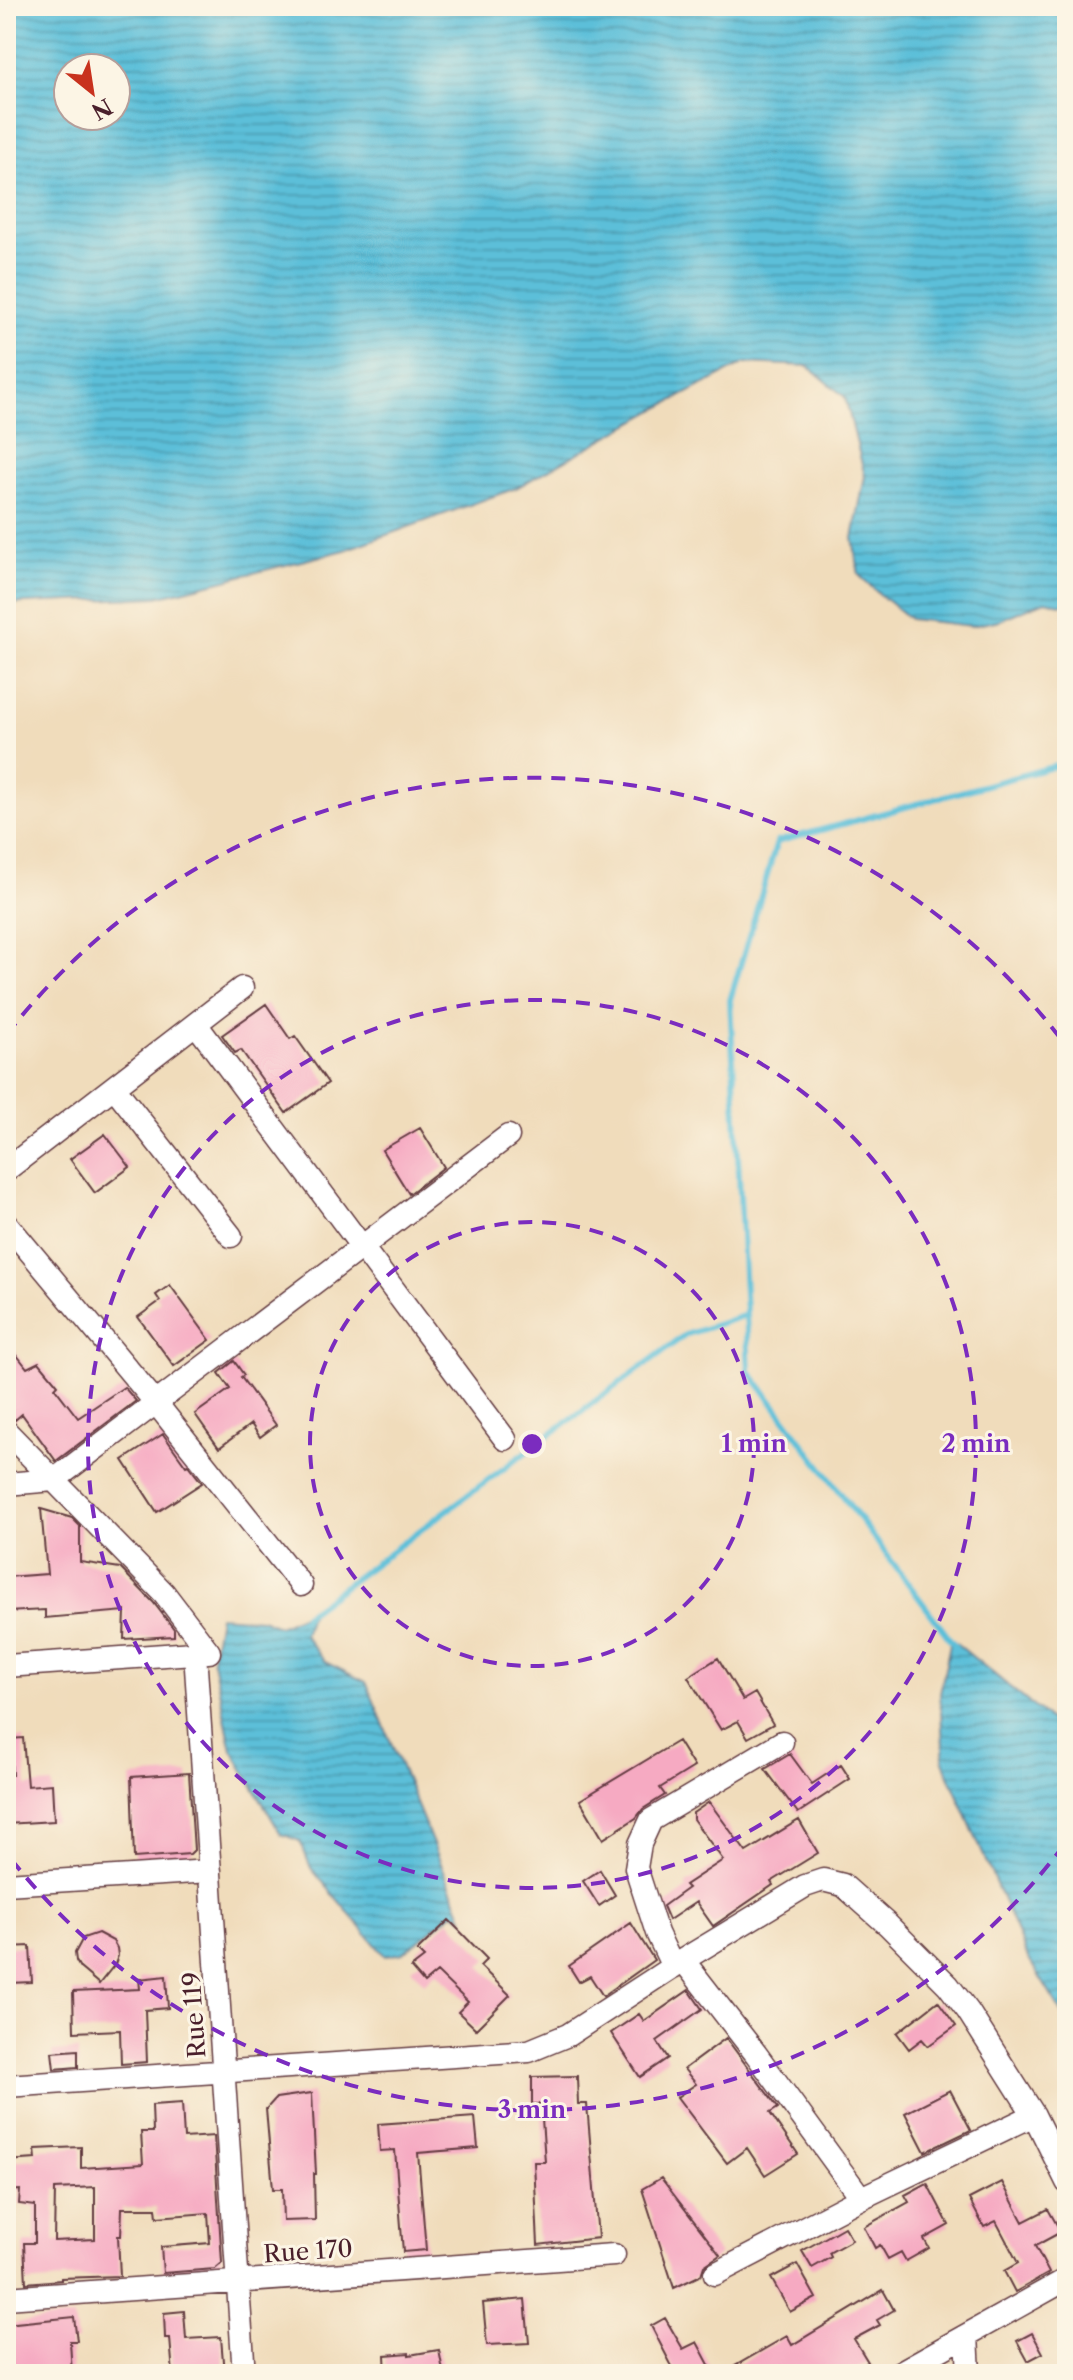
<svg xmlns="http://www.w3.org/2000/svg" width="1073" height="2380" font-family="'Libre Caslon Text',serif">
	<defs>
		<pattern id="water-rules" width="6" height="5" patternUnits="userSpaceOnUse" patternTransform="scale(2)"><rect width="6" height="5" fill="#5bbfd9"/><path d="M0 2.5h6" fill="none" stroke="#4d9bb0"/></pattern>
	</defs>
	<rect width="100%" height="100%" fill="#fcf5e5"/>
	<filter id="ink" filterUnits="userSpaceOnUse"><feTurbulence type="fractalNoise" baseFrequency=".0125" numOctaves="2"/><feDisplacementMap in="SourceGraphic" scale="16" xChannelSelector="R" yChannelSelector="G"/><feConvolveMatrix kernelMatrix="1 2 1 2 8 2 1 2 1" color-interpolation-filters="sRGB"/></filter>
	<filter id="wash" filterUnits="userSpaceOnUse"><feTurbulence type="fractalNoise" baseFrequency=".006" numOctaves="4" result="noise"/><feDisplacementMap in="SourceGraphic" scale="32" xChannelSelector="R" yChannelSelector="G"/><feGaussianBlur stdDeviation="1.8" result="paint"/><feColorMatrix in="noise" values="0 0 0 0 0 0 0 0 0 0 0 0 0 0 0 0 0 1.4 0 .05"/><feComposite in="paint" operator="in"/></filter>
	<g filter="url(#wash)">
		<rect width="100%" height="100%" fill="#f0dcbb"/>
		<!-- water -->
		<path fill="url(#water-rules)" stroke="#526f82" stroke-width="2" fill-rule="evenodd" d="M6,6H1067V605L1045,601L999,620L972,626L910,619L879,594L859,575L853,538L865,476L845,397L808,366L745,363L653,411L516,488L345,550L157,597L6,604ZM68,68H116V116H68Z
			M311,1611L304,1635L325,1662L366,1682L463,1917L453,1913L403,1953L385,1956L311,1868L300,1841L281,1834L232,1750L212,1657L219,1616L261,1619L279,1626Z
			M951,1639L1067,1734V2021L1028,1958L944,1764L940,1693Z"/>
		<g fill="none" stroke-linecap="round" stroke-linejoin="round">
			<!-- stream -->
			<path stroke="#5bbfd9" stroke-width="6" d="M305,1615L685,1335L746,1315
				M955,1646L749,1371L730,1000L777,842L1067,763"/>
		</g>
		<g id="blocks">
			<!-- building -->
			<path fill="#f6aac2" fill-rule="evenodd" d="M266,1004L290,1039L295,1036L328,1083L286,1113L241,1050L235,1053L222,1035Z
				M420,1128L444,1167L409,1194L382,1150Z
				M105,1134L130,1167L95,1193L70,1159Z
				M170,1285L210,1340L174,1366L138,1317L160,1301L156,1295Z
				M6,1341L27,1368L39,1362L58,1385L55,1388L78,1418L124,1387L136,1401L56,1461L22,1414L15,1420L6,1409Z
				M234,1361L244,1375L241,1377L276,1425L260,1437L251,1424L219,1448L195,1414L230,1389L219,1373Z
				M163,1434L186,1466L188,1465L202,1483L157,1512L123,1460Z
				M41,1509L72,1518L80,1526V1562L120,1568L153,1602L174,1629V1636L124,1639L125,1611L45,1618V1610L6,1612V1577L47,1574Z
				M718,1658L743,1700L755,1693L773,1724L748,1738L738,1721L721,1730L688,1677Z
				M23,1738L27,1786L52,1784L54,1821L6,1824V1775H12L10,1739Z
				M678,1741L694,1767L660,1788L665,1795L643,1809L636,1818L603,1839L580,1800Z
				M790,1754L812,1784L841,1765L850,1779L798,1813L765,1769Z
				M189,1773L194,1850L190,1854L134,1858L131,1777Z
				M709,1802L746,1852L799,1820L818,1853L771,1882L773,1885L713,1926L696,1902L669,1920L663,1906L688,1888L685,1885L723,1860L693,1819V1813Z
				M600,1870L615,1895L599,1906L583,1881Z
				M449,1920L487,1959L480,1966L510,1995L476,2029L458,2012L468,2002L437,1972L424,1983L411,1968L424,1958L417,1951Z
				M631,1923L654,1960L603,1996L590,1976L579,1982L569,1966Z
				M98,1933L113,1941L117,1948L118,1956L115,1964L99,1984L80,1968L76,1961L75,1953L83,1938Z
				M30,1946L32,1982L9,1983L8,1947Z
				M166,1976L168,2008L145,2010L147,2062L121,2064L120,2030L74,2032L73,1992L140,1989L139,1979Z
				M689,1990L702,2009L657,2041L668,2058L640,2077L611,2033L639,2014L644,2021Z
				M938,2001L956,2026L928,2046L922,2039L909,2049L897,2033Z
				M726,2038L778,2108L770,2113L798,2154L765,2175L747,2148L727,2163L677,2097L696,2084L684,2069Z
				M78,2050V2067L54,2069L52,2052Z
				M577,2076L578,2104H587L598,2238L538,2245L534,2162H545L541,2104H532V2077Z
				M950,2090L971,2130L925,2152L905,2113Z
				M312,2093L316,2174H314L315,2220L283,2221L282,2189H273L266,2109L276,2098Z
				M182,2103L184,2138L214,2136L222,2263L215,2269L163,2273L161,2247L210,2243L208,2213L157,2217L156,2208H122L121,2236H118L120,2276L61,2278V2280L26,2283L24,2243H35V2206L19,2204L20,2190L6,2191V2161L36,2159L35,2149L81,2147V2168L143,2164L141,2132H153L152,2105ZM95,2187V2239L54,2241L55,2189Z
				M475,2117L478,2148L418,2153L426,2250L403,2252L395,2150L380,2151L378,2124Z
				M661,2178L720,2255L704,2266L701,2275L674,2288L642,2189Z
				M1002,2182L1023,2222L1048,2209L1061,2232L1035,2246L1049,2273L1015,2292L1004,2271L1018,2263L996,2221L984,2227L969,2199Z
				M927,2183L949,2225L924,2239L929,2248L906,2261L901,2252L888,2259L880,2245L875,2248L864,2227L909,2202L905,2195Z
				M844,2227L852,2240L829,2253L831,2257L812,2268L802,2251Z
				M797,2264L816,2298L790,2312L771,2278Z
				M883,2290L894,2310L877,2320L880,2325L854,2339L868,2362L847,2374H721L787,2336L792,2345Z
				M525,2299L529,2343L487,2345L483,2303Z
				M184,2311L186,2339L221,2337L224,2374H173L170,2338H165L164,2313Z
				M74,2317L77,2341H70L72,2374H6V2324Z
				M665,2318L683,2349L697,2342L714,2374H676L651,2326Z
				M1032,2333L1043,2353L1028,2361L1017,2341Z
				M439,2350L443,2371L423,2374H386L385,2355L409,2353V2355Z"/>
		</g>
	</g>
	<g filter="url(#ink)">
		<use href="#blocks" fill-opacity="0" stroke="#633b41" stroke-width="2"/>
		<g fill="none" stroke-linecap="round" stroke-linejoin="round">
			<defs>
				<path id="minor" d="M196,1024L505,1439
					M114,1087L231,1236
					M6,1170L242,988
					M6,1223L156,1403L301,1585
					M6,1431L164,1593L209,1652
					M6,1484L54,1480L508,1136
					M195,1653L244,2374
					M6,1666L208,1652
					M6,1884L210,1871
					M683,1960L756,2054L861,2198
					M673,1967L657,1933L636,1868L640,1844L651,1820L782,1742
					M6,2086L529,2051L568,2035L683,1960L805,1886L823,1880L843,1885L888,1925L948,1985L968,2011L1034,2115L1067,2182
					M715,2274L861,2198L1034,2115
					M6,2298L614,2255
					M967,2335L969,2374
					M897,2374L1067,2279"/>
			</defs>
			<!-- minor casing -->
			<use href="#minor" stroke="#633b41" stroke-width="25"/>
			<!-- minor -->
			<use href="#minor" stroke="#fff" stroke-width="22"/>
		</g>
	</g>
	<!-- distance rings -->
	<g fill="none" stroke="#7b2cbf" stroke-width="4" stroke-dasharray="14 10">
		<circle cx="532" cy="1444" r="222"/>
		<circle cx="532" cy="1444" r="444"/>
		<path d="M1064 1845A666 666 0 0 1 7 1854M7 1034A666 666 0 0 1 1064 1043"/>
	</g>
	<g text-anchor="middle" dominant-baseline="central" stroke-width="6" stroke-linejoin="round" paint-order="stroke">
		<!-- street labels -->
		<g font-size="24" fill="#4a1f2b" stroke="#fcf5e5">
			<text transform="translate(194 2015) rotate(-94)">Rue 119</text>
			<text transform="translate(308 2251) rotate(-4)">Rue 170</text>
		</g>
	</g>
	<circle cx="532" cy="1444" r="12" fill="#7b2cbf" stroke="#fcf5e5" stroke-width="4"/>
	<g font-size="24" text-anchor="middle" font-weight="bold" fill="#7b2cbf" stroke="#fcf5e5" stroke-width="6" stroke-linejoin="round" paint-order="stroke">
		<text x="754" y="1452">1 min</text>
		<text x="976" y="1452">2 min</text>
		<text x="532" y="2118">3 min</text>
	</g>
	<!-- margin -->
	<rect width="1073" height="2380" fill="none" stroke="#fcf5e5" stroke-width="32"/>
	<!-- north arrow -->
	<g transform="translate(92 92) rotate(150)"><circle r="38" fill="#fcf5e5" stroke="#b59f9b" stroke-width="2"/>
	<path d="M0-6L14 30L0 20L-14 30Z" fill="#c8321e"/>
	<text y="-12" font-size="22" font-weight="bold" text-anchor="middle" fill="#4a1f2b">N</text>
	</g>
</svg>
